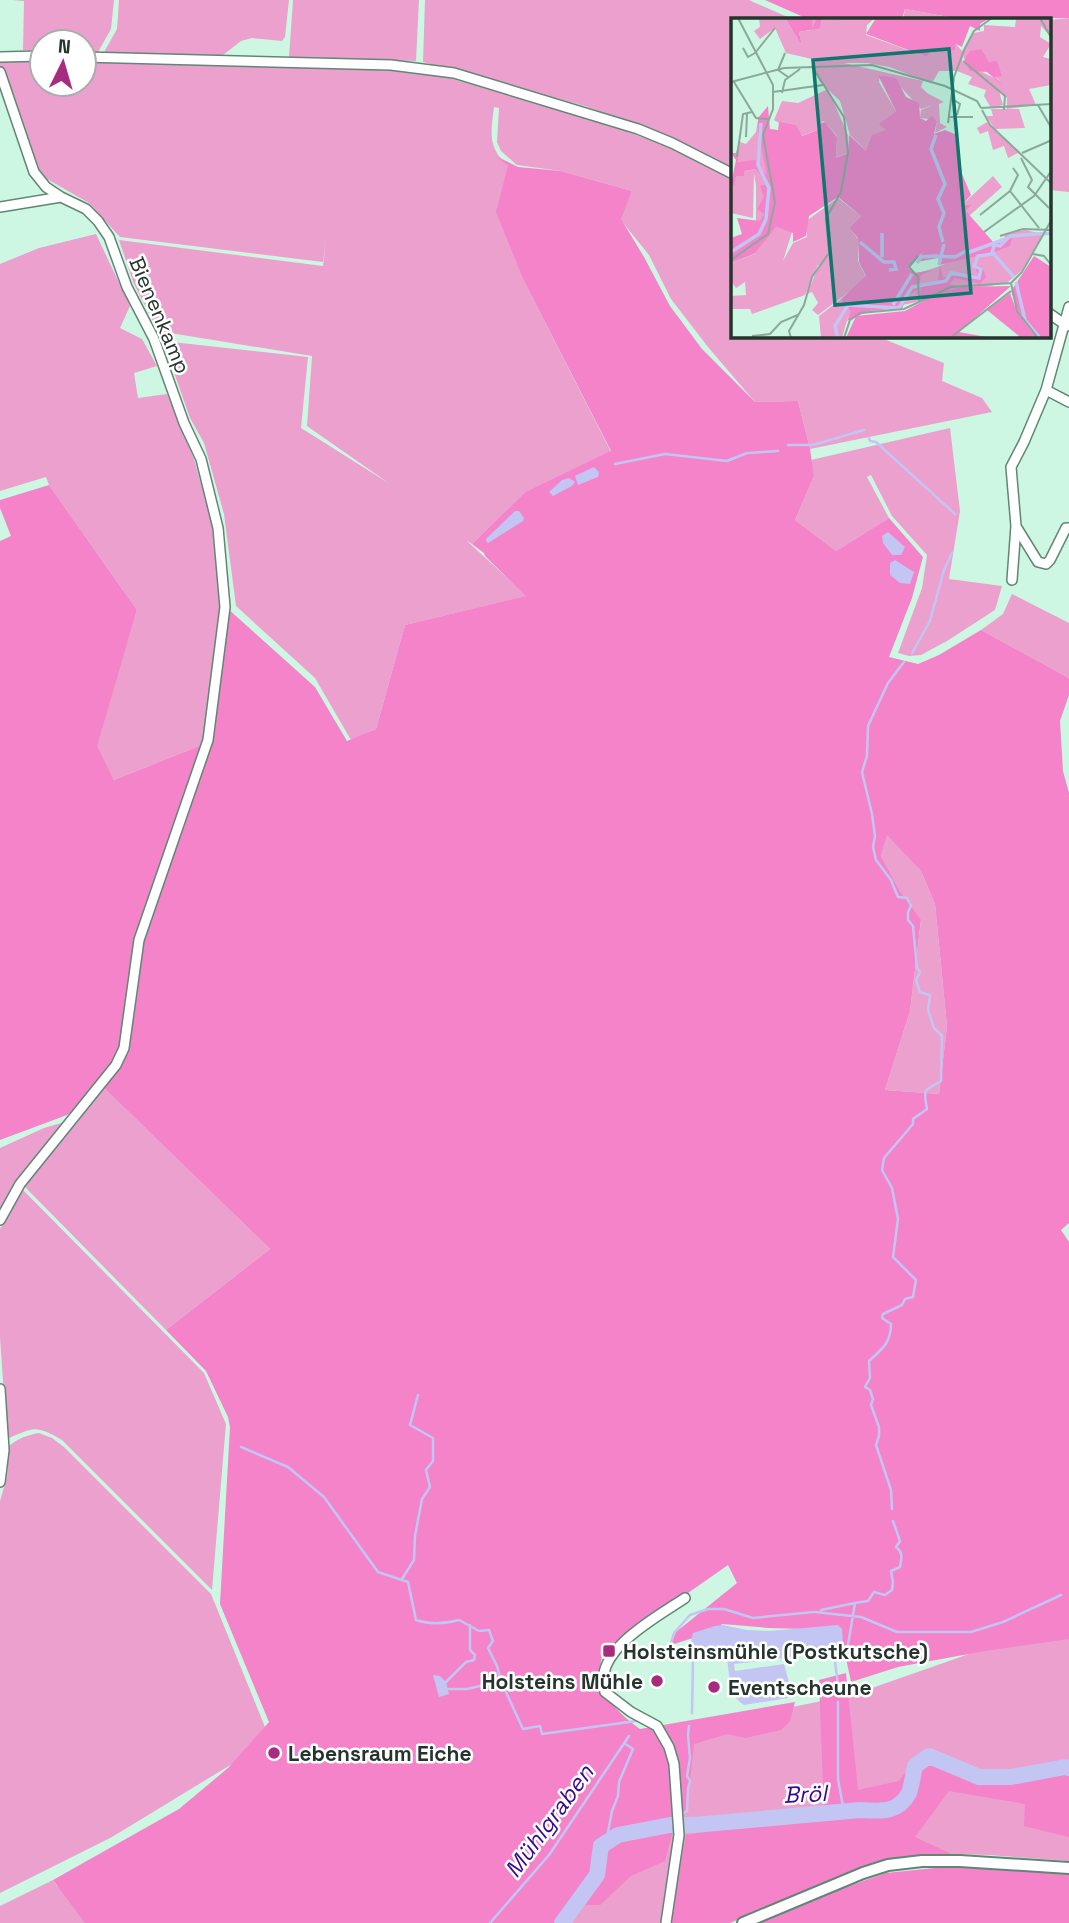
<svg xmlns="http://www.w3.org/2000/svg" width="1069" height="1923" font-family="'Space Grotesk',sans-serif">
	<rect width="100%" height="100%" fill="#cdf7e2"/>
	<!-- green -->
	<path fill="#eca0cd" d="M12,0H114L111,29L97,54L84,53V42H42V51L23,50L24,1Z
		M119,0H289L285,37L282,41L252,38L241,41L223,55L103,54L117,29Z
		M293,0H419L416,61L289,57Z
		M425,0H749L792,19H733V169L672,139L585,106L423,62Z
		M905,9L960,19H903Z
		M1069,18V192L1050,190V20Z
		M0,58L42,59V84H84V61L406,71L449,78L588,118L670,147L733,179V336H876L944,363L942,381L982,398L992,412L810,449L798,401L755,402L708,347L671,299L649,255L620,219L632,191L561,171L517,165L501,151L497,142L499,108L494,107C491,132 487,147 508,166L525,283L611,452L525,492L472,544L466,540L527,596L405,625L376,729L351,740L315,678L236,606L224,514L204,443L190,418L163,341L308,357L301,428L390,484L307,426L312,356L158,331L134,284L119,240L323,266L326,239L323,262L120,237L89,203L47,179L37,170L0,66Z
		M96,234L130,306L120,328L142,339L157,366L134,373L138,398L167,394L194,459L211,519L222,610L204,744L114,780L96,746L137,610L49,485L46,477L0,491V264L39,248Z
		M950,428L960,511L949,579L1002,586L995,610L947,641L921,655L909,656L898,653L922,588L927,555L892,516L871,475L867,477L889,518L836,551L795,520L814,476L811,460Z
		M1012,594L1069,623V678L981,630L1003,614Z
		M887,834L921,871L935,904L947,1026L939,1094L885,1090L910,1011L921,921L900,891L881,856Z
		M103,1087L270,1249L166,1330L23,1185Z
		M68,1121L0,1213V1148L44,1128Z
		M21,1188L204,1373L226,1424L212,1590L62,1440C35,1425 35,1427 7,1439L0,1337V1229Z
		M39,1433L52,1438L64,1447L211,1594L265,1727L232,1764L112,1837L0,1893V1501L7,1477L9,1446C18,1438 28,1435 39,1433Z
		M1069,1610V1861L989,1855L924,1853L840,1874L728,1923H0V1906L53,1880L57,1886L598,1693L642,1732L782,1709L852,1695L969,1654Z"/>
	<!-- forest -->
	<path fill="#f483c9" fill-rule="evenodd" d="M765,0H1069V18L960,19L905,9L902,19H808Z
		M496,156L518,167L561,171L632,191L621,219L644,257L670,306L702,349L755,402L798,401L810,449L814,476L795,520L836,551L889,518L923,557L912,598L889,657L918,664L939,655L981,630L1069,678V695L1060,721L1063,771L1069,793V1223L1061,1230L1069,1242V1639L985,1651L898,1667L851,1682L840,1630L769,1628L722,1624L718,1630L671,1645L676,1632L737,1583L728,1565L658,1614L602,1656L598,1678V1688L625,1718L640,1729L795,1702L790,1721L781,1730L745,1738L727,1734L694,1744L687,1807L673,1831L665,1861L631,1876L600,1905H574L560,1923H85L53,1880L179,1809L228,1768L269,1722L220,1604L230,1427L228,1417L206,1371L166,1330L270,1249L103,1087L117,1069L141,941L210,746L227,608L315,687L347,741L376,729L405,625L526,596L485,556L484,553L472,544L525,492L611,451L525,283L496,212L508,166ZM887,835L921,871L935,904L947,1026L939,1094L885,1090L910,1011L921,920L900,891L881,856Z
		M49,485L137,610L97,746L114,780L204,744L135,939L120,1047L112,1062L79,1105L67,1115L0,1140V541L11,536L0,508V500Z
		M846,1673L858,1790L899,1781L914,1761L997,1771L1069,1762V1837L1024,1826L1025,1804L949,1791L915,1837L958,1857L885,1862L833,1879L730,1923H670L686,1835L824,1812L819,1680Z
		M964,1866L1069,1873V1923H760L835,1891L886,1873L935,1868Z"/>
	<!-- water -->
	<path fill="#c3c5f3" d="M594,467L599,472L598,477L578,485L575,476Z
		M569,478L575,482L572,486L553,496L549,492L562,480Z
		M515,511H519L524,518L523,521L488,543L486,541V539Z
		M888,532L905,547L901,555H892L883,543L882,536Z
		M895,560L914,572L910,584L900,583L890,575V563Z
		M723,1625L747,1630L769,1631L838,1625L842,1629L843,1643L834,1652L734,1664L735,1671L784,1664L790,1686L787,1692L788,1698L744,1705C728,1695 730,1676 727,1659C710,1660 684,1660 693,1633L715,1626Z
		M433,1675L440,1676L446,1682L449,1694L439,1697Z"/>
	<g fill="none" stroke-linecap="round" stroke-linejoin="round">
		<!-- stream -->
		<path stroke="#c3c5f3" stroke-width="2.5" d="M869,438L870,441L876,442L955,514
			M788,445H813L864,430
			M615,464L665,454L727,461L747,453L778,451
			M912,653L930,621L944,570L952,553
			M241,1447L288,1467L324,1497L378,1572L408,1582L416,1620C431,1625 444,1624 459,1620L479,1631L489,1630L493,1641L488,1648L497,1666L501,1681L467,1689H448
			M892,1509L891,1490L876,1445L879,1436V1427L871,1405L873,1399L870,1390L865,1387L870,1378L869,1361C882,1349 891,1343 891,1324L882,1318L883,1314L902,1305L905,1299L913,1297L916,1280L893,1257L898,1219L892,1188L882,1170L884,1158L913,1124V1119L927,1109C923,1088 924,1091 941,1081L942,1036L934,1028L928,1010L930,995L920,992L916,980L920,972L917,968L913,926L908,920V912L911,906L907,898L898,897L891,880L876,860L873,847L875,836L872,814L862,772L867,756L868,726L888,683L904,662
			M402,1579L414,1560L415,1536L422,1499L430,1487L426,1470L433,1461V1438L410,1425L418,1395
			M821,1610L855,1603
			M815,1612L861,1617L897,1632H971L1003,1622L1061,1595
			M669,1649L674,1633L690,1615L708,1609H724L753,1618L814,1612
			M446,1682L466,1662L474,1660L475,1655L470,1650V1625
			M838,1684L835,1662L847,1651L855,1603L868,1601L874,1592L885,1595L892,1590L893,1582L891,1571L900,1567C901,1559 904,1553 896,1547L900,1541L893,1521
			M505,1690L523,1729L540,1726L542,1734L636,1721
			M838,1702V1779L844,1812
			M692,1713L693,1662
			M683,1825L682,1814L687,1811L688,1789L690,1781L687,1776L690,1758L688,1735L689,1726
			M606,1843L612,1811L618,1796L619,1782L633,1749L624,1743
			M490,1923L549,1855L629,1736"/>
		<!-- river -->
		<path stroke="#c3c5f3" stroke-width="16" d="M562,1923L597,1875L601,1846L618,1835L670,1825H694L860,1810C879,1811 898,1814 909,1793C912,1785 913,1774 915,1766L929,1756L979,1777H1011L1065,1767L1069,1768"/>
		<defs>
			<path id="minor" d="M0,57L42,56
				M84,57L391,65L454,73L638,129L672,143L733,174
				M0,72L34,172L46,187L61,197L86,209L98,221L109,237L127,287L154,339L184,423L201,459L218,528L225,607L208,740L139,940L124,1048L116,1065L20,1184L0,1220
				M0,207L61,197
				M1050,314L1067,326
				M1046,390L1069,402
				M1017,528L1038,562L1046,564L1050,560L1066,528H1069
				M1012,580L1016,526L1011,467L1024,442L1046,390L1069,307
				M0,1389L4,1450L0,1482
				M666,1923L679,1835L674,1764L669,1747L657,1726L631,1712L605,1692C591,1651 657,1617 685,1598"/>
			<path id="major" d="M743,1923L863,1873L888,1865L922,1861H960L1069,1868"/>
		</defs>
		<!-- minor casing -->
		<use href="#minor" stroke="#608774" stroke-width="12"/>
		<!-- major casing -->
		<use href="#major" stroke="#608774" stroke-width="14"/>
		<!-- minor -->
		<use href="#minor" stroke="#fff" stroke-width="9"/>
		<!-- major -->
		<use href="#major" stroke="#fff" stroke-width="10"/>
	</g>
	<!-- markers -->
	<g fill="#a72c7f" stroke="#fff" stroke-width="2.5">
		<rect x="602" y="1644" width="14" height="14" rx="3.5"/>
		<circle cx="657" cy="1681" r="7"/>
		<circle cx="714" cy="1687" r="7"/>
		<circle cx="274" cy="1753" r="7"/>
	</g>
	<g text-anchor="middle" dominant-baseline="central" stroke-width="5" stroke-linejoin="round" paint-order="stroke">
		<!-- street labels -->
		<g font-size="21" fill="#25352d" stroke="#fff">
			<text transform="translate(160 315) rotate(67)">Bienenkamp</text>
		</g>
		<!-- poi labels -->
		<g font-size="21" font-weight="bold" fill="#25352d" stroke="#fff" text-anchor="start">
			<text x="623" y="1651">Holsteinsmühle (Postkutsche)</text>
			<text x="643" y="1681" text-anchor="end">Holsteins Mühle</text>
			<text x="728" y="1687">Eventscheune</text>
			<text x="288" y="1753">Lebensraum Eiche</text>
		</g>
		<!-- water labels -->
		<g font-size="23" font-style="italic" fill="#350992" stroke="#fff">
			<text transform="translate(805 1794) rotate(-3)">Bröl</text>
			<text transform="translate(549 1821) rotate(-54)">Mühlgraben</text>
		</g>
	</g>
	<!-- overview -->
	<g transform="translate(731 18)">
		<rect width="320" height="320" fill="#cdf7e2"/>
		<path d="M28,0H54L71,28L68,14L80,12L81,0H86L84,11L89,2L144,0L136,7L135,17L196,39L197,34L224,31L225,26L231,33L243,15L253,13V7L284,9L285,0H318L320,19L310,8L309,19L320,26L312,39L320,41V67L298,71L305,87L276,91V80L268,73L272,87L260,90L253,78L255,72L237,66L241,59L226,53H208L201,65L158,49L136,45H113L192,63L190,69L196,75L213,84L208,86L209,105L216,109L204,115L206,102L189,100L190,92L202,87L190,91L164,63L149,57L148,64L165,93L149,106L156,112L135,133L119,117L109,83L89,64L82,50L85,42L55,35L44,10L29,21L23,13L29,9ZM248,31L258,44H266L270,57L263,58L269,63L231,44L232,37L233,41ZM97,71L117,117L116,135L105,140L106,118L93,103L86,106L89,111L70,118L43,102L51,83L67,85ZM260,91H288L294,110L264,111L255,98H262ZM27,102L43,186L14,233L8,220L25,202V168L23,155L22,200L0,195V167L4,158L13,157V153L25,151L6,143L9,124L15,126L25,114ZM256,104L289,134L277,140L273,128L262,132L257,113L249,116L246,110ZM262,158L271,169L238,198L235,193L242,186L231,187ZM107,180L130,198L118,210L127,221V243L135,259L131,264L87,297L81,292L87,285L81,274L76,276L88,247H87L74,277L21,296L19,291H0V278L15,277L14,264L5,270L0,263V245L24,236L22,232L45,209L61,214L52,243L62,225L76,219L75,203ZM294,212L312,216L291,252L277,264L117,299L111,320H90L88,298L110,281L209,248L274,221L273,216Z" fill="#eca0cd" fill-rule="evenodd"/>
		<path d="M54,0H81V11L86,0H99L90,2L89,10L68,14L71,28ZM145,0H259L249,6V13L239,8L231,29L225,26L224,32L198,34L196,39L135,16ZM250,31L258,44L266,43L271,58L264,59L271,67L256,54L239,53L233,42L239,33ZM147,57L165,60L175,79L188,85L189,100L195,103L201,98L206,103L203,116L214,112L226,117L231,156L240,177L231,187L242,186L235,193L263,225L281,220L279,228L266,233L209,247L212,260L238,255L248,259L243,247L251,248L255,259L249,266L223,260L219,266L225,268L188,283L190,268L207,263L209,245L207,240L186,244L192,234L177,250L183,255L202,252L190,257L187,272L176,278L171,291L140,292L116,303L120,293L110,281L135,258L128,244L127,220L118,210L130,198L107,179L78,198L75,218L62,224V215L45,209L23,236L0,245V220L11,216L6,200L29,203L33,196L26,191L33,179L29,168L37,166L25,151L13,153V158H5L3,167L0,166L5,142L0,135H5L8,123L7,144L25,142L28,135L27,150L36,157L27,113V100L37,88L39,111L47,112L48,104L65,107L71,118L89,111L87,106L94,104L106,119L105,140L117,135L118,117L135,133L141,117L155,112L148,106L165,93ZM303,238L320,249V320H309L287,293L280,273ZM280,268L228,314L261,320H115L125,298L174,293L209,274L230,269ZM279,275L286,294L306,320H284L288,318L256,292Z" fill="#f483c9"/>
		<path fill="none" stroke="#c3c5f3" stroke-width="3.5" d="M205,117L200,131L214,166L207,181L213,195L208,209L212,224M129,224L153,244H163L165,251L158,252M0,234L28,216L35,201L38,170L27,147L30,105M236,235L277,220M262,235L283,259M204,238L224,239L235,233M151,239V215M186,245L190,239L204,238M208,247L213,226M285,264L294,302L309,320M162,287L181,256M107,320L104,308L117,287L168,290L181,269L215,263L220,255L248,260L250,251L243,248L247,238L261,236L263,227L269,228L279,218L321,215"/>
		<path fill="none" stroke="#8aa99a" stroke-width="2" d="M309,0L321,21M12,30L17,39L24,35L44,10M54,35L47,52L57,59M232,43L274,78L273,92M0,64L53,50L141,47L214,68L246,83L250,90M3,64L25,100L37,101M42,74L92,67M51,75L54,62L69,51M220,80L229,86L226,97M307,87L321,111M250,90L321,86M251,92L259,107L321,166M218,99H242M217,105L223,59L234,30L243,13L261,0M15,119L16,96M291,135L321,122M6,139L12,96L21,94M290,140L301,162L297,169L318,190M279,173L308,210M249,197L279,173L287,157L282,150M253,214L303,178L321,152M269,218L292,211L321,212M302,236L313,238L321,248M187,238L178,249L187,259L188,284M0,242L37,216L44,184L32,117L42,91V67L7,0M280,265L286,293L307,320M21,318L39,316L50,304L69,296M60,320L58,313L73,287L81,259L98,235L95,200L110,174L117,134L113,99L82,50M113,320L119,302L129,295L173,291L220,269L280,265L291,254L321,201M219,320L280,273"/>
		<path fill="#0f766e" fill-opacity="0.15" stroke="#0f766e" stroke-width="3.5" d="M218,31L240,275L104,287L82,42Z"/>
		<rect width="320" height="320" fill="none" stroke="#25352d" stroke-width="3.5"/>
	</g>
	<!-- north arrow -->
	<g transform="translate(63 63) rotate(5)"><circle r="33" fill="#ffffff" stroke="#a8aeab" stroke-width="2"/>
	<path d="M0-5L12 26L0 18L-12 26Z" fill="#a72c7f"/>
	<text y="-10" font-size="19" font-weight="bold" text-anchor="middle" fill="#25352d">N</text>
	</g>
</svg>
